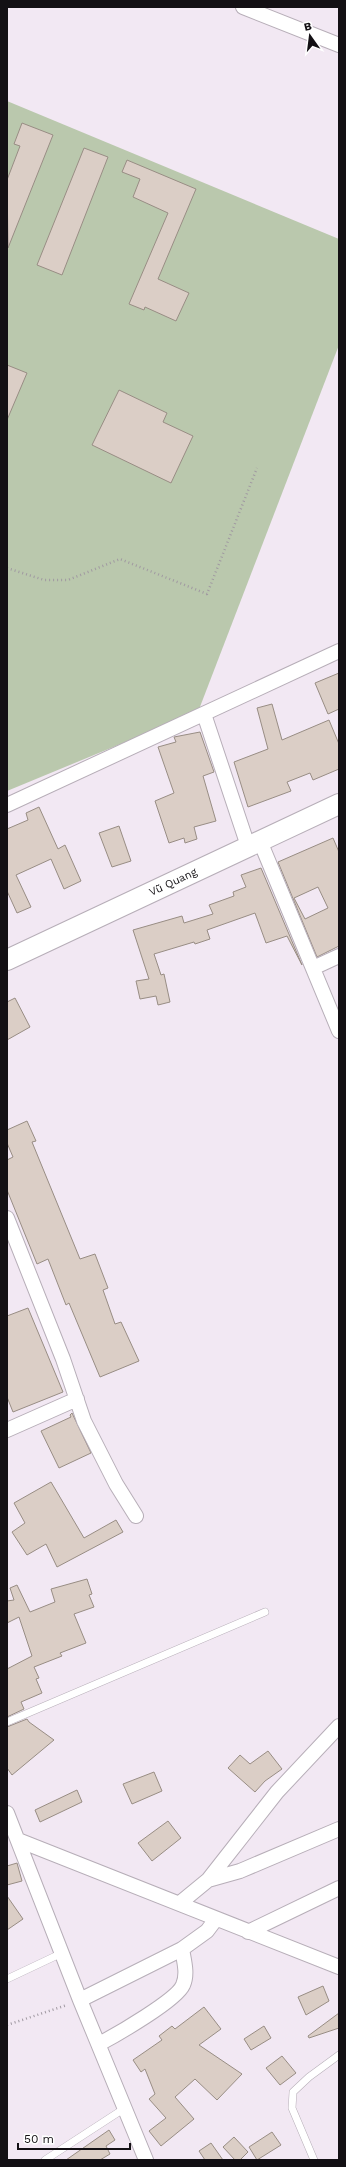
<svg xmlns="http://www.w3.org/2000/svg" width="346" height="2167" font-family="'Work Sans',sans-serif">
	<rect width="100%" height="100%" fill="#f2e8f3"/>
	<!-- green -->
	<path fill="#bac8ad" d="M7,101L339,239V345L198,712L7,791Z"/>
	<!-- building -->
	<path fill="#dbcec6" stroke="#988d84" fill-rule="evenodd" d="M22,123L53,135L8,248L7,180L20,146L14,144Z
		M84,148L108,157L62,275L37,265Z
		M127,160L196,189L158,279L189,293L176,321L145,307L144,310L129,304L168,213L133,197L140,179L122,172Z
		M7,365L27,373L7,420Z
		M119,390L167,413L163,422L193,436L171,483L92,445Z
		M339,673V709L328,714L315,683Z
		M272,704L282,740L329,720L339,744V769L313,780L310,773L287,782L291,791L248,807L234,762L268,749L257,708Z
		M200,732L214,772L203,776L216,821L194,827L197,839L185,843L184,838L169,843L155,801L174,793L158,747L176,742L174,737Z
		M39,807L58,849L65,845L81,881L64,889L51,859L16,875L31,907L17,913L7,891V829L28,820L26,813Z
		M119,826L131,861L112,867L99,833Z
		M333,838L339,852V946L317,957L278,862ZM318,887L328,908L305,919L294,898Z
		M261,868L302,965L287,936L266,943L255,913L207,930L210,939L195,944L194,942L154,954L161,975L164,974L170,1002L158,1005L156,996L140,999L136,981L149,979L133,930L182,916L184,923L213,914L209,905L234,896L233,892L246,887L241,875Z
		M15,998L30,1027L7,1040V1002Z
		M27,1121L36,1141L32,1142L80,1259L95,1254L108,1288L103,1290L115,1324L121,1322L139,1361L100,1377L69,1303L66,1305L48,1259L37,1264L7,1190V1160L13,1157L7,1143V1130Z
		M28,1308L63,1392L13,1412L7,1397V1316Z
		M72,1413L91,1453L59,1468L41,1431L71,1417L70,1415Z
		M51,1482L84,1538L116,1520L123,1532L57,1567L46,1544L27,1555L12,1532L25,1523L14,1503Z
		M87,1579L92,1594L89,1595L94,1607L74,1614L86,1643L60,1653L62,1656L34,1667L39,1678L36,1679L42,1693L21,1702L24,1709L7,1717V1669L32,1656L19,1617L7,1623V1601L14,1600L10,1588L17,1585L30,1612L55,1602L51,1589Z
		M27,1719L29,1722L54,1740L12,1775L7,1768V1727Z
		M268,1751L282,1769L265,1781L255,1792L228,1768L240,1755L250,1764Z
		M154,1772L162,1791L132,1804L123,1784Z
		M77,1790L82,1802L40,1822L35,1810Z
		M168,1821L181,1838L152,1861L138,1843Z
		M17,1863L22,1881L7,1885V1866Z
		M7,1896L23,1919L7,1930Z
		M323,1986L329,2001L306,2015L298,1997Z
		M204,2007L221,2029L199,2045L242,2074L217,2100L195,2079L175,2097L194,2119L161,2146L149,2131L166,2118L149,2099L155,2094L145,2069L141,2072L133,2060L162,2040L159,2036L172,2026L175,2029Z
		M339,2013V2028L309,2038L308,2036Z
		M264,2026L271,2038L251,2050L244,2039Z
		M282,2056L296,2073L280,2085L266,2068Z
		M109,2130L115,2140L106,2146L110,2154L100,2160H66Z
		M272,2132L281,2145L257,2160L249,2147Z
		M234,2137L248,2152L240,2160H235L223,2147Z
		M211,2143L223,2160H205L199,2151Z"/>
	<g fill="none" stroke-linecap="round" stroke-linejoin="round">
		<defs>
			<path id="service" d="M7,1722L265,1612
				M7,1979L62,1953
				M45,2160L125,2108
				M314,2160L292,2108L293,2092L309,2077L339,2055"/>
			<path id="minor" d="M243,7L339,45
				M204,714L248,846
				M7,805L339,651
				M260,841L339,1031
				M313,968L339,956
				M7,1218L63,1359L84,1421L116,1484L136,1516
				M7,1430L77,1399
				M7,1813L80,2000L146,2160
				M18,1840L339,1967
				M208,1880L277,1792L339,1726
				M180,1903L208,1880L240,1871L339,1829
				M248,1932L339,1888
				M80,2000L182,1949L207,1931L216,1919
				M99,2044C116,2035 177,2000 183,1985C188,1974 184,1961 182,1949"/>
			<path id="secondary" d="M7,960L339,804"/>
		</defs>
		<!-- service casing -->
		<use href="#service" stroke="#b7aeb8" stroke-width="8"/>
		<!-- minor casing -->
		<use href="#minor" stroke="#b7aeb8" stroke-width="16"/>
		<!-- secondary casing -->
		<use href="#secondary" stroke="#b7aeb8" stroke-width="22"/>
		<!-- path -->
		<path stroke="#a099a1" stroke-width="2.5" stroke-dasharray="1 3" stroke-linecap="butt" d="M7,568L44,580H68L120,559L207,594L257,468
			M7,2025L67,2005"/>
		<!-- service -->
		<use href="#service" stroke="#fff" stroke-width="7"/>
		<!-- minor -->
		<use href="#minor" stroke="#fff" stroke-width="14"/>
		<!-- secondary -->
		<use href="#secondary" stroke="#fff" stroke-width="20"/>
	</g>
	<g text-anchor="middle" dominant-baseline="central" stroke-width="3" stroke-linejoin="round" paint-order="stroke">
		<!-- street labels -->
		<g font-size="11" fill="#131014" stroke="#fff">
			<text transform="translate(173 882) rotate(-25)">Vũ Quang</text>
		</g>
	</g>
	<!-- border -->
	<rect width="346" height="2167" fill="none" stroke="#131014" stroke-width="16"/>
	<!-- north arrow -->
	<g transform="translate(310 36) rotate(346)" stroke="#ffffff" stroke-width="3" paint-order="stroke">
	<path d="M0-3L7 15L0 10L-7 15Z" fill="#131014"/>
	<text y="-6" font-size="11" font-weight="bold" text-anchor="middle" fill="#131014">B</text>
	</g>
	<!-- scale -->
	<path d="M18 2143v6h112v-6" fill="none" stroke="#131014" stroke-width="2"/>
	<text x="24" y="2143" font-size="12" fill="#131014" stroke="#ffffff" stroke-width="3" paint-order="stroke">50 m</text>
</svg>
